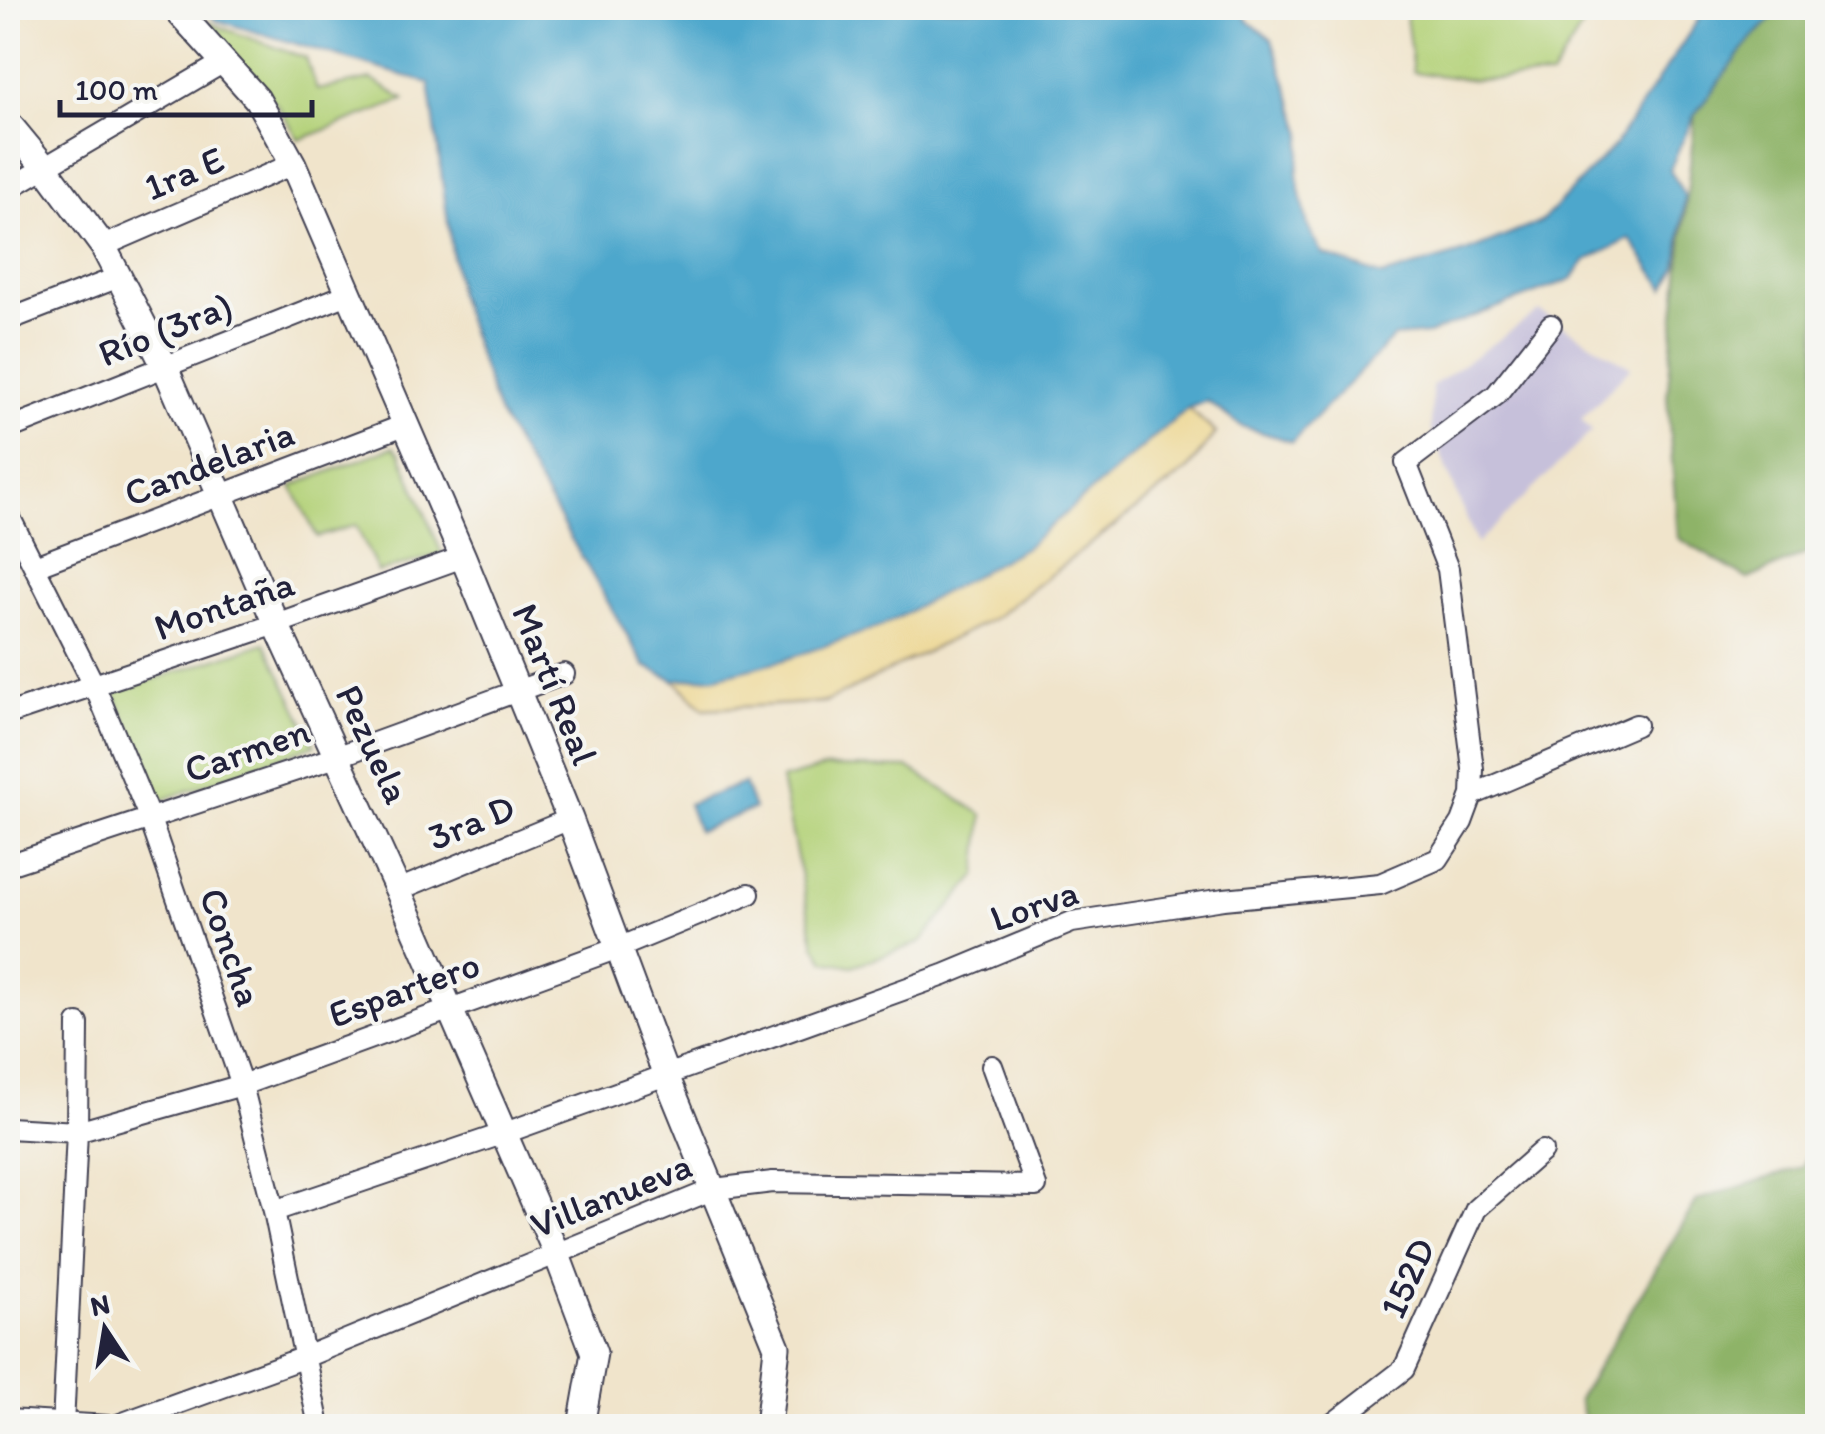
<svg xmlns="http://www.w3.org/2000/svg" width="1825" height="1434" font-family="Itim,sans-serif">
	<rect width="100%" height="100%" fill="#f6f6f2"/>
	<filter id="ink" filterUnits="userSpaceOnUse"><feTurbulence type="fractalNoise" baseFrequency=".01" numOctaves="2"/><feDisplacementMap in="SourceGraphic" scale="20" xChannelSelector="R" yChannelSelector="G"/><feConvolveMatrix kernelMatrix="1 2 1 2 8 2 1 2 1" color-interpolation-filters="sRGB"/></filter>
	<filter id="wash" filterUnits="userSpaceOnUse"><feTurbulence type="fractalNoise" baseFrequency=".0048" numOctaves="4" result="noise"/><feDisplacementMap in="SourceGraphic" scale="40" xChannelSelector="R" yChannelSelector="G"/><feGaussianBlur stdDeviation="2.25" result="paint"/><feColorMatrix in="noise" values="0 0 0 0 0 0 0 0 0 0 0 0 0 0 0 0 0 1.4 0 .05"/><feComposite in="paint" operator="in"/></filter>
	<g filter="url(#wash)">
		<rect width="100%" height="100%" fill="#f0e4cb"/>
		<!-- industrial -->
		<path fill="#c6c0da" d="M1539,311L1631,367L1581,419L1592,431L1477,544L1431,430L1432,386Z"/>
		<!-- green -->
		<path fill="#b3d178" stroke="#6a7a5a" stroke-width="2.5" d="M1405,8H1594L1551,77L1473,80L1413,72Z
			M192,17L306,58L317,90L371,79L405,100L299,140L277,105Z
			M393,447L400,453L442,554L378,572L356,525L317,537L292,486Z
			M265,643L315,745L160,801L114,692Z
			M827,767L909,768L983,815L977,875L920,943L852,966L825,961L815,945L781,780Z"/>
		<!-- forest -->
		<path fill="#8eb368" stroke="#586a52" stroke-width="2.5" d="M1782,8H1817V549L1748,579L1678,538L1667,396L1695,114L1752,38Z
			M1817,1131V1426H1586L1578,1399L1697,1200L1802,1167Z"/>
		<!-- sand -->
		<path fill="#eeda9e" stroke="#887e6c" stroke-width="2.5" d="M1188,408L1216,433L1187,470L994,618L826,702L704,709L674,680L716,677L1026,547Z"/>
		<!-- water -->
		<path fill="#4ea7cc" stroke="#386484" stroke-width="2.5" d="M204,8H1241L1247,20L1272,40L1303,133L1297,175L1308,227L1323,254L1382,276L1466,252L1541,222L1614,146L1706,8H1782L1752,38L1695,114L1670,169L1685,197L1677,267L1665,289L1630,239L1585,261L1572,279L1428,334L1394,337L1292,442L1241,426L1207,401L1188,408L1026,547L882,626L784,660L716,677L674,680L645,666L498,413L458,296L429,83L215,20Z
			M744,783L754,809L698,831L688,804Z"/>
	</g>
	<g filter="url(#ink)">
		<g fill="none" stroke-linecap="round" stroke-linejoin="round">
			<defs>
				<path id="minor" d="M8,189L224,62
					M103,246L293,164
					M8,320L119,277
					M8,429L348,294
					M8,514L95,687L150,819L242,1085L274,1211L319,1426
					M35,566L407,424
					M8,714L276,624L463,557
					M1472,795L1636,725
					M8,865L339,756L564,674
					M398,890L570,819
					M8,1128L77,1132L242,1085L618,948L749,894
					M274,1211L505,1133L944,975L1072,922L1224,899L1380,884L1438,859L1462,822L1472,795L1473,769L1448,569L1406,463L1496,395L1551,325
					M8,1420L108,1426
					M63,1426L77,1132L78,1024
					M115,1426L305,1357L714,1189L773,1182L1036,1186L992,1066
					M1330,1426L1404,1369L1476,1209L1542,1151"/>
				<path id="major" d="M175,8L257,99L293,164L463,557L570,819L665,1073L777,1347L768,1426
					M8,123L46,169L103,246L165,367L276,624L398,890L557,1255L594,1353L581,1426"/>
			</defs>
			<!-- minor casing -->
			<use href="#minor" stroke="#413f51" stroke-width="24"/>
			<!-- major casing -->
			<use href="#major" stroke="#413f51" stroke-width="29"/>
			<!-- minor -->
			<use href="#minor" stroke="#fff" stroke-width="20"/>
			<!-- major -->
			<use href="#major" stroke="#fff" stroke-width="25"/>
		</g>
	</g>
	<g text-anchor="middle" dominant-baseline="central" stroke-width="8" stroke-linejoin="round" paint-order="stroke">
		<!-- street labels -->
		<g font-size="38" fill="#22223b" stroke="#f6f6f2">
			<text transform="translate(184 173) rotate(-23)">1ra E</text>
			<text transform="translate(165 329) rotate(-22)">Río (3ra)</text>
			<text transform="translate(209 463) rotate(-21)">Candelaria</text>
			<text transform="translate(224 605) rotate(-19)">Montaña</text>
			<text transform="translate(555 684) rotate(68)">Martí Real</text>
			<text transform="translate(373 744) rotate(65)">Pezuela</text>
			<text transform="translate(247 750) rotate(-19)">Carmen</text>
			<text transform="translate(471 822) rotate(-22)">3ra D</text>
			<text transform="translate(1034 905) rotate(-19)">Lorva</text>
			<text transform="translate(231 947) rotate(71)">Concha</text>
			<text transform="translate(404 989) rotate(-20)">Espartero</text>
			<text transform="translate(611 1195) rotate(-22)">Villanueva</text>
			<text transform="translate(1407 1278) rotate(-66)">152D</text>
		</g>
	</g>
	<!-- margin -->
	<rect width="1825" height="1434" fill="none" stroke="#f6f6f2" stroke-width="40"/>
	<!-- north arrow -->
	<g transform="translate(105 1329) rotate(348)" stroke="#f6f6f2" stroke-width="8" paint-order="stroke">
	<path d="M0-8L18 38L0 25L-18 38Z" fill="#22223b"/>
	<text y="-15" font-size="28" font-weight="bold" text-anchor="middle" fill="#22223b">N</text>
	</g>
	<!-- scale -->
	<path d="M60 100v15h252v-15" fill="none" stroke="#22223b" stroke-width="5"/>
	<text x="75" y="100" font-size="30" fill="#22223b" stroke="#f6f6f2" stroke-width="8" paint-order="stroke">100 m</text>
</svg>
